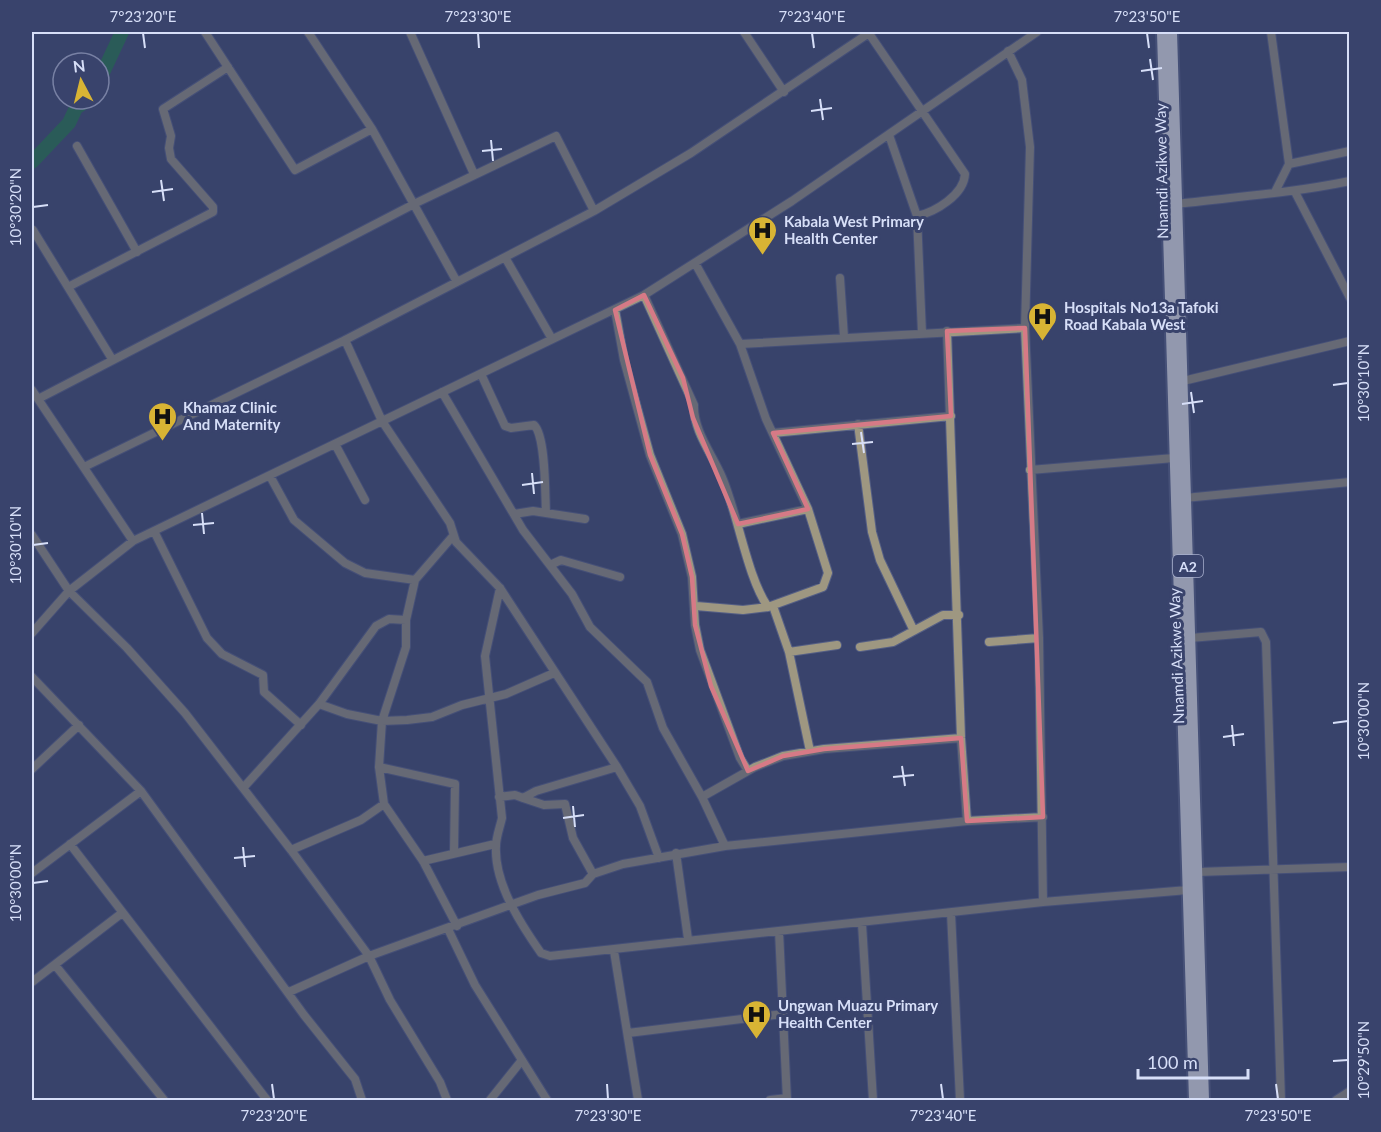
<svg xmlns="http://www.w3.org/2000/svg" width="1381" height="1132" font-family="Lato,sans-serif">
	<rect width="100%" height="100%" fill="#39436c"/>
	<g fill="none" stroke-linecap="round" stroke-linejoin="round">
		<!-- river -->
		<path stroke="#197840" stroke-width="14" d="M99,81L122,32
			M32,162L69,123L76,108L89,99"/>
		<defs>
			<path id="minor" d="M205,32L295,170L372,129
				M308,32L372,129L457,282
				M410,32L474,174
				M744,32L784,92
				M868,32L965,174C964,195 935,212 917,216
				M1271,32L1289,164L1275,192
				M1008,51L1022,80L1030,147L1025,328L1039,638L1043,902
				M889,135L917,216L922,333
				M77,146L137,252
				M1289,164L1350,151
				M1295,192L1350,298
				M1176,204C1235,197 1292,193 1350,181
				M33,230L112,359
				M506,259L552,339
				M695,263L740,344L766,419L808,509L828,573L823,587L768,607L743,610L696,606
				M840,278L844,337
				M68,287L213,212V207L171,159L169,148L171,136L163,109L228,67
				M644,295L694,405C693,430 712,454 722,477C738,514 747,577 768,607
				M615,310L624,360L650,455L682,534L692,577L695,625L700,650L740,758L748,771
				M947,331L961,738L967,821
				M345,340L382,421L450,523L456,542L500,588L617,767L640,806L659,858
				M740,344L1025,328
				M481,374L505,426L511,428L534,425C546,436 545,495 546,513
				M1183,381L1350,341
				M32,390L133,541
				M442,392L523,530L572,594L590,627L647,682L663,728L702,797L725,846
				M38,399L416,203L556,136L594,211
				M858,424L872,532L880,560L913,629
				M773,433L951,416
				M335,444L365,500
				M84,467L345,340L594,211L691,153L869,33
				M1030,470L1174,458
				M270,476L294,520L345,563L365,573L415,580
				M1185,498L1350,482
				M514,514L533,511L585,519
				M738,524L808,509
				M154,531L207,638L222,654L263,675L264,692L301,725
				M32,535L69,591L127,648L185,713L291,850L369,956L390,1000L440,1082L447,1100
				M453,536L415,580L406,620V647L382,721L379,767L384,804L423,861L457,926
				M550,565L561,560L620,577
				M500,588L485,656L502,818C500,827 496,837 496,846C494,883 520,923 541,953L550,956L1043,902L1188,890
				M773,606L789,652L810,751
				M32,633L69,591L133,541L644,295L792,201L1037,32
				M1190,638L1261,632L1266,642L1281,1100
				M989,642L1039,638
				M860,647L893,642L943,615H959
				M789,652L837,645
				M32,677L141,791L304,1015L355,1079L362,1100
				M319,704L347,714L382,721L407,720L432,717L462,705L506,694L554,673
				M379,767L455,784L454,852
				M32,769L79,725
				M244,787L319,704L376,626L389,619L406,620
				M499,797L515,795L523,798L536,791L617,767
				M702,797L755,767L783,756L824,749L961,738
				M523,798L544,805L565,804L573,838L593,874
				M70,844L267,1100
				M291,850L361,820L384,804
				M676,853L688,939
				M423,861L495,844
				M1197,872L1350,867
				M32,873L141,791
				M951,913L960,1100
				M862,924L873,1100
				M448,929L475,985L547,1100
				M779,931L787,1100
				M614,951L638,1100
				M55,965L164,1100
				M32,982L122,913
				M289,992L369,956L538,895L585,883L593,874L623,864L725,846L967,821L1043,817
				M628,1033L783,1014
				M490,1100L522,1060
				M770,1100L787,1098
				M1336,1100L1350,1091"/>
			<path id="highway" d="M1162,32L1194,1100
				M1172,32L1204,1100"/>
		</defs>
		<!-- minor casing -->
		<use href="#minor" stroke="#555f85" stroke-width="10"/>
		<!-- highway casing -->
		<use href="#highway" stroke="#555f85" stroke-width="14"/>
		<!-- minor -->
		<use href="#minor" stroke="#9e9781" stroke-width="8"/>
		<!-- highway -->
		<use href="#highway" stroke="#fff" stroke-width="10"/>
	</g>
	<!-- marked area -->
	<path d="M0 0H1381V1132H0ZM644,295L683,378L693,418L738,524L808,509L773,433L951,416L947,331L1025,328L1043,817L967,821L961,738L824,749L783,756L748,771L711,686L695,625L692,577L682,534L650,455L615,310Z" fill="#39436c" fill-opacity=".55" fill-rule="evenodd"/>
	<path fill="none" stroke="#d67a86" stroke-width="4.5" stroke-linejoin="round" d="M644,295L683,378L693,418L738,524L808,509L773,433L951,416L947,331L1025,328L1043,817L967,821L961,738L824,749L783,756L748,771L711,686L695,625L692,577L682,534L650,455L615,310Z"/>
	<!-- ticks -->
	<path fill="none" stroke="#d7dff8" stroke-width="2" d="M143,33L145,48M478,33L479,48M812,33L814,48M1147,33L1149,48M1150,59L1153,80M1141,71L1162,68M820,99L823,120M811,111L832,108M491,140L493,161M482,151L502,149M161,180L164,201M152,192L173,189M33,207L48,205M1333,385L1348,383M1191,392L1194,413M1182,404L1203,401M861,432L864,453M852,444L873,442M532,473L534,494M522,485L543,482M202,513L204,534M193,525L214,523M33,545L48,543M1333,723L1348,721M1232,725L1234,746M1223,737L1244,734M902,766L905,786M893,777L914,775M573,806L575,827M563,818L584,815M243,847L245,867M234,858L255,856M33,883L48,881M1333,1061L1348,1060M272,1084L274,1099M607,1084L608,1099M941,1084L943,1099M1276,1084L1278,1099"/>
	<!-- icons -->
	<defs>
		<symbol id="hospital-pin" viewBox="-11 -11 22 30"><path d="M0 17L-7.5 6A9.5 9.5 0 1 1 7.5 6Z" fill="#d8b434" stroke="#39436c"/><path d="M-5-5h3v3.5h4V-5h3V5h-3V1.5h-4V5h-3Z" fill="#111"/></symbol>
	</defs>
	<g fill-rule="evenodd">
		<use href="#hospital-pin" x="746" y="214" width="33" height="45"/>
		<use href="#hospital-pin" x="1026" y="300" width="33" height="45"/>
		<use href="#hospital-pin" x="146" y="400" width="33" height="45"/>
		<use href="#hospital-pin" x="740" y="998" width="33" height="45"/>
	</g>
	<g text-anchor="middle" dominant-baseline="central" stroke-width="6" stroke-linejoin="round" paint-order="stroke">
		<!-- shield labels -->
		<rect fill="#39436c" stroke="#a8b0ce" stroke-width="1.5" x="1173" y="555" width="30" height="22" rx="4.5"/>
		<g font-size="14" font-weight="bold" fill="#d7dff8">
			<text x="1188" y="566">A2</text>
		</g>
		<!-- street labels -->
		<g font-size="15" fill="#d7dff8" stroke="#39436c">
			<text transform="translate(1161 171) rotate(-91)">Nnamdi Azikwe Way</text>
			<text transform="translate(1176 656) rotate(-92)">Nnamdi Azikwe Way</text>
		</g>
		<!-- poi labels -->
		<g font-size="15" font-weight="bold" fill="#d7dff8" stroke="#39436c" text-anchor="start">
			<text x="784" y="221">Kabala West Primary<tspan x="784" dy="17">Health Center</tspan></text>
			<text x="1064" y="307">Hospitals No13a Tafoki<tspan x="1064" dy="17">Road Kabala West</tspan></text>
			<text x="183" y="407">Khamaz Clinic<tspan x="183" dy="17">And Maternity</tspan></text>
			<text x="778" y="1005">Ungwan Muazu Primary<tspan x="778" dy="17">Health Center</tspan></text>
		</g>
	</g>
	<!-- border -->
	<rect width="1381" height="1132" fill="none" stroke="#39436c" stroke-width="66"/>
	<!-- north arrow -->
	<g transform="translate(81 81) rotate(353)"><circle r="28" fill="#39436c" stroke="#7881a4" stroke-width="1.5"/>
	<path d="M0-4.5L10 22L0 15L-10 22Z" fill="#d8b434"/>
	<text y="-9" font-size="16" font-weight="bold" text-anchor="middle" fill="#d7dff8">N</text>
	</g>
	<!-- scale -->
	<path d="M1138 1069v9h110v-9" fill="none" stroke="#d7dff8" stroke-width="3"/>
	<text x="1147" y="1069" font-size="18" fill="#d7dff8" stroke="#39436c" stroke-width="4.5" paint-order="stroke">100 m</text>
	<rect x="33" y="33" width="1315" height="1066" fill="none" stroke="#d7dff8" stroke-width="2"/>
	<g font-size="15" text-anchor="middle" fill="#d7dff8">
		<text x="143" y="22">7°23'20"E</text>
		<text x="478" y="22">7°23'30"E</text>
		<text x="812" y="22">7°23'40"E</text>
		<text x="1147" y="22">7°23'50"E</text>
		<text transform="translate(16 207) rotate(-90)" y="5">10°30'20"N</text>
		<text transform="translate(1364 383) rotate(-90)" y="5">10°30'10"N</text>
		<text transform="translate(16 545) rotate(-90)" y="5">10°30'10"N</text>
		<text transform="translate(1364 721) rotate(-90)" y="5">10°30'00"N</text>
		<text transform="translate(16 883) rotate(-90)" y="5">10°30'00"N</text>
		<text transform="translate(1364 1060) rotate(-90)" y="5">10°29'50"N</text>
		<text x="274" y="1121">7°23'20"E</text>
		<text x="608" y="1121">7°23'30"E</text>
		<text x="943" y="1121">7°23'40"E</text>
		<text x="1278" y="1121">7°23'50"E</text>
	</g>
</svg>
